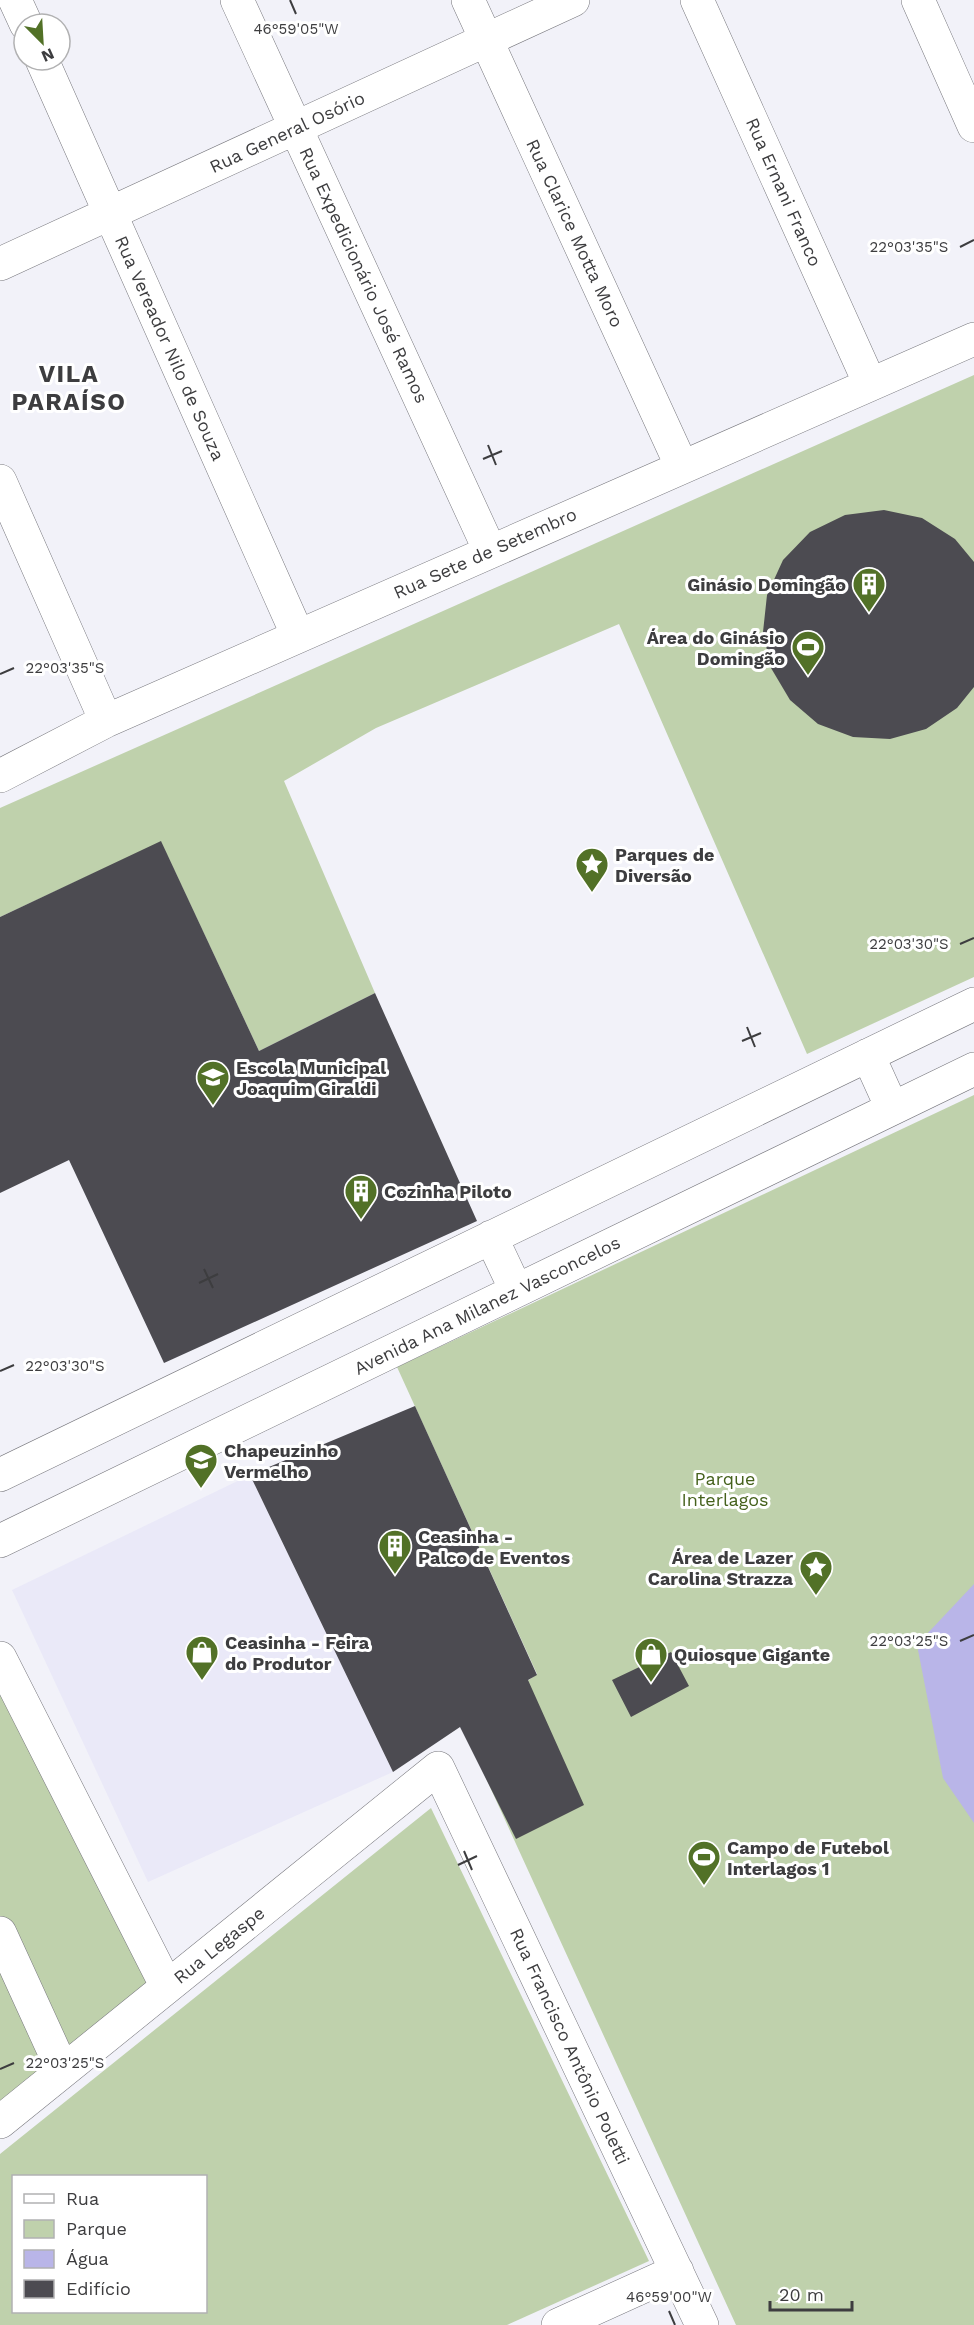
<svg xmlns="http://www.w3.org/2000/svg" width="974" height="2325" font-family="'Work Sans',sans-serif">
	<rect width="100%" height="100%" fill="#f2f2f9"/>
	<!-- built -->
	<path fill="#eae9f8" d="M250,1475L393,1772L148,1882L12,1590Z"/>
	<!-- green -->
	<path fill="#bfd1ac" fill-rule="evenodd" d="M974,375V977L807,1054L619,624L376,728L284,781L375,993L259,1051L161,842L0,917V808Z
		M974,1095V2325H736L463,1728L537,1674L397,1367Z
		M0,1670L155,1985L63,2058L0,1921Z
		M431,1808L649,2261L507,2325H0V2154ZM14,2176H206V2312H14Z
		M0,1948L53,2066L0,2112Z"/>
	<!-- water -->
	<path fill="#b9b5e8" d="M974,1584V1823L943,1778L918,1650L926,1635Z"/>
	<!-- building -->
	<path fill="#4c4b51" d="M884,510L922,518L955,539L974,562V687L957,708L926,729L890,739L853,737L818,724L790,700L771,668L763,632L767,595L783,560L810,532L845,515Z
		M161,841L259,1051L375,993L477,1221L164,1363L69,1160L0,1193V917Z
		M415,1406L537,1675L528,1680L584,1805L516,1839L460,1727L393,1772L250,1475Z
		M671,1652L689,1686L631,1717L612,1680Z"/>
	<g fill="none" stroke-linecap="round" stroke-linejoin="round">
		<defs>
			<path id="minor" d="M15,0L26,24
				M237,0L490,551
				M468,0L682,467
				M697,0L870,384
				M918,0L974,126
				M42,60L298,636
				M0,264L573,0
				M0,481L106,721
				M0,776L106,721L974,339
				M868,1055L892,1108
				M491,1237L516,1290
				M0,1475L974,1004
				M0,1541L974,1069
				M0,1658L167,1987
				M0,1933L63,2071
				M0,2122L438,1768L702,2325
				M558,2325L677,2271"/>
		</defs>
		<!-- minor casing -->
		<use href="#minor" stroke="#78787e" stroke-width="34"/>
		<!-- minor -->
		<use href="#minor" stroke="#fff" stroke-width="33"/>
	</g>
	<!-- ticks -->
	<path fill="none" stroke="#3d3d3f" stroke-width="2" d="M290,0L296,14M960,247L974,240M488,445L496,465M483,459L502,451M0,674L14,668M960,944L974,938M747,1027L755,1047M742,1041L761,1033M204,1269L213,1288M199,1283L218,1274M0,1371L14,1365M960,1641L974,1635M464,1851L472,1870M458,1865L477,1856M0,2069L14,2063M669,2311L675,2325"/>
	<!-- icons -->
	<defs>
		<symbol id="building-pin" viewBox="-11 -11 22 30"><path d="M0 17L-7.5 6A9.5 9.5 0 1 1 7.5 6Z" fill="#527127" stroke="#fff"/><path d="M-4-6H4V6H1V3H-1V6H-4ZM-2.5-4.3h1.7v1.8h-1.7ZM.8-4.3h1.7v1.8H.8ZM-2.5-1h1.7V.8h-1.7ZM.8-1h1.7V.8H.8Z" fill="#fff"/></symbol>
		<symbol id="stadium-pin" viewBox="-11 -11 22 30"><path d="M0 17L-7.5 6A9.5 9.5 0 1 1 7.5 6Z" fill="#527127" stroke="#fff"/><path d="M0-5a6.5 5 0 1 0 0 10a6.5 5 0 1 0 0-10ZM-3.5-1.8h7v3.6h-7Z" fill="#fff"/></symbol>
		<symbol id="sight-pin" viewBox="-11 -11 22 30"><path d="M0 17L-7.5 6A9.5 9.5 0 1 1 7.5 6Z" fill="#527127" stroke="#fff"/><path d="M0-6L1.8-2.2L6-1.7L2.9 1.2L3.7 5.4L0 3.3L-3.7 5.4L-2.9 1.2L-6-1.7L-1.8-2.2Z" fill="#fff"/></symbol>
		<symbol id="school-pin" viewBox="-11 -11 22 30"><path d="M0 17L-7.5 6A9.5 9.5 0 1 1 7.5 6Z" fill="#527127" stroke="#fff"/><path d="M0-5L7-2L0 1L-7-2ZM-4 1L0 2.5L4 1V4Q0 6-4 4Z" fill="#fff"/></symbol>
		<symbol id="shop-pin" viewBox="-11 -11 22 30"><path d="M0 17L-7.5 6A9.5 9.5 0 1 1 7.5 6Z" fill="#527127" stroke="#fff"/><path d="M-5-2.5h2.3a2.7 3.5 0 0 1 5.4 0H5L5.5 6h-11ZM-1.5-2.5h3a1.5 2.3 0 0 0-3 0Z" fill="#fff"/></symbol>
	</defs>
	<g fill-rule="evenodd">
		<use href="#building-pin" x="850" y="565" width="38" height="52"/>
		<use href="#stadium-pin" x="789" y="628" width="38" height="52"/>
		<use href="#sight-pin" x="573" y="845" width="38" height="52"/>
		<use href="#school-pin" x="194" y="1058" width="38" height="52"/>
		<use href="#building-pin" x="342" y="1172" width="38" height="52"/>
		<use href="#school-pin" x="182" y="1441" width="38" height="52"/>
		<use href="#building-pin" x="376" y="1527" width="38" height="52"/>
		<use href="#sight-pin" x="797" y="1548" width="38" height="52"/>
		<use href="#shop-pin" x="183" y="1633" width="38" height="52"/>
		<use href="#shop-pin" x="632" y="1635" width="38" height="52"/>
		<use href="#stadium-pin" x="685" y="1838" width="38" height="52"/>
	</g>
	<g text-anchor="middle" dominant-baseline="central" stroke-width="6" stroke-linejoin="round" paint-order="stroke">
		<!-- street labels -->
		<g font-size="18" fill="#3d3d3f" stroke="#fff">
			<text transform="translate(287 132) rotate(-25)">Rua General Osório</text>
			<text transform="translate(784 192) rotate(66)">Rua Ernani Franco</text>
			<text transform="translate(575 233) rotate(65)">Rua Clarice Motta Moro</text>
			<text transform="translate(364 275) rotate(65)">Rua Expedicionário José Ramos</text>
			<text transform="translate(170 348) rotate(66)">Rua Vereador Nilo de Souza</text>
			<text transform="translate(485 553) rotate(-24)">Rua Sete de Setembro</text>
			<text transform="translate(487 1305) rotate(-26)">Avenida Ana Milanez Vasconcelos</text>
			<text transform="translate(219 1945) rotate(-39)">Rua Legaspe</text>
			<text transform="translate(570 2046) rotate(65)">Rua Francisco Antônio Poletti</text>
		</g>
		<!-- poi labels -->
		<g font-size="18" font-weight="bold" fill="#3d3d3f" stroke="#fff" text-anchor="start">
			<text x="846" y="584" text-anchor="end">Ginásio Domingão</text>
			<text x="785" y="637" text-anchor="end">Área do Ginásio<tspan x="785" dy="21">Domingão</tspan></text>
			<text x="615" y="854">Parques de<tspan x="615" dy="21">Diversão</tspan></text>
			<text x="236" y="1067">Escola Municipal<tspan x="236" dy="21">Joaquim Giraldi</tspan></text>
			<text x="384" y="1191">Cozinha Piloto</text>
			<text x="224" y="1450">Chapeuzinho<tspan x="224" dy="21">Vermelho</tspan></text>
			<text x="418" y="1536">Ceasinha -<tspan x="418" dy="21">Palco de Eventos</tspan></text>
			<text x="793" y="1557" text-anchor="end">Área de Lazer<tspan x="793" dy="21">Carolina Strazza</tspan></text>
			<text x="225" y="1642">Ceasinha - Feira<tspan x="225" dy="21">do Produtor</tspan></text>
			<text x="674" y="1654">Quiosque Gigante</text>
			<text x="727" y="1847">Campo de Futebol<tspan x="727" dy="21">Interlagos 1</tspan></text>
		</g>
		<!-- park labels -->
		<g font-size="18" fill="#45611c" stroke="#fff">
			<text x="725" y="1478">Parque<tspan x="725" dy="21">Interlagos</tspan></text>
		</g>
		<!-- district labels -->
		<g font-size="24" font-weight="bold" letter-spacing="1.5" fill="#3d3d3f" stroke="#fff">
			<text x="69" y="374">VILA<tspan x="69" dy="28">PARAÍSO</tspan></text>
		</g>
	</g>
	<g font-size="15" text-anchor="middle" fill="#3d3d3f" stroke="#fff" stroke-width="6" stroke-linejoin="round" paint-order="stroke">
		<text x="296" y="34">46°59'05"W</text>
		<text x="909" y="252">22°03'35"S</text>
		<text x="65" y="673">22°03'35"S</text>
		<text x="909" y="949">22°03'30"S</text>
		<text x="65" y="1371">22°03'30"S</text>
		<text x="909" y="1646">22°03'25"S</text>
		<text x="65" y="2068">22°03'25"S</text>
		<text x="669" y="2302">46°59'00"W</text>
	</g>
	<!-- legend -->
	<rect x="12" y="2175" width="195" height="138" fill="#ffffff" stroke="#b1b1b2" stroke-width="1.5"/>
	<rect x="24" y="2194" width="30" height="9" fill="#ffffff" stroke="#b1b1b2" stroke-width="1.5"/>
	<text x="66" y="2205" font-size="18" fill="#3d3d3f">Rua</text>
	<rect x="24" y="2220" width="30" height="18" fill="#bfd1ac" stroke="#b1b1b2" stroke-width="1.5"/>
	<text x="66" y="2235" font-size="18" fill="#3d3d3f">Parque</text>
	<rect x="24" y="2250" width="30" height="18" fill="#b9b5e8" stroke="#b1b1b2" stroke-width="1.5"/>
	<text x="66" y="2265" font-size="18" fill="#3d3d3f">Água</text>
	<rect x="24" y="2280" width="30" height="18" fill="#4c4b51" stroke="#b1b1b2" stroke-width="1.5"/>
	<text x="66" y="2295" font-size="18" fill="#3d3d3f">Edifício</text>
	<!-- north arrow -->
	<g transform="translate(42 42) rotate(156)"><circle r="28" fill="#ffffff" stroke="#b1b1b2" stroke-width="1.5"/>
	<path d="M0-4.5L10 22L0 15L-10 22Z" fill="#527127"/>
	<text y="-9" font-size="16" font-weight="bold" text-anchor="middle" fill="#3d3d3f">N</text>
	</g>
	<!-- scale -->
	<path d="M770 2301v9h82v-9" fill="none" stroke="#3d3d3f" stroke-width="3"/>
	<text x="779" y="2301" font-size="18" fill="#3d3d3f" stroke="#ffffff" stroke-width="4.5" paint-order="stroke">20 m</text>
</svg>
